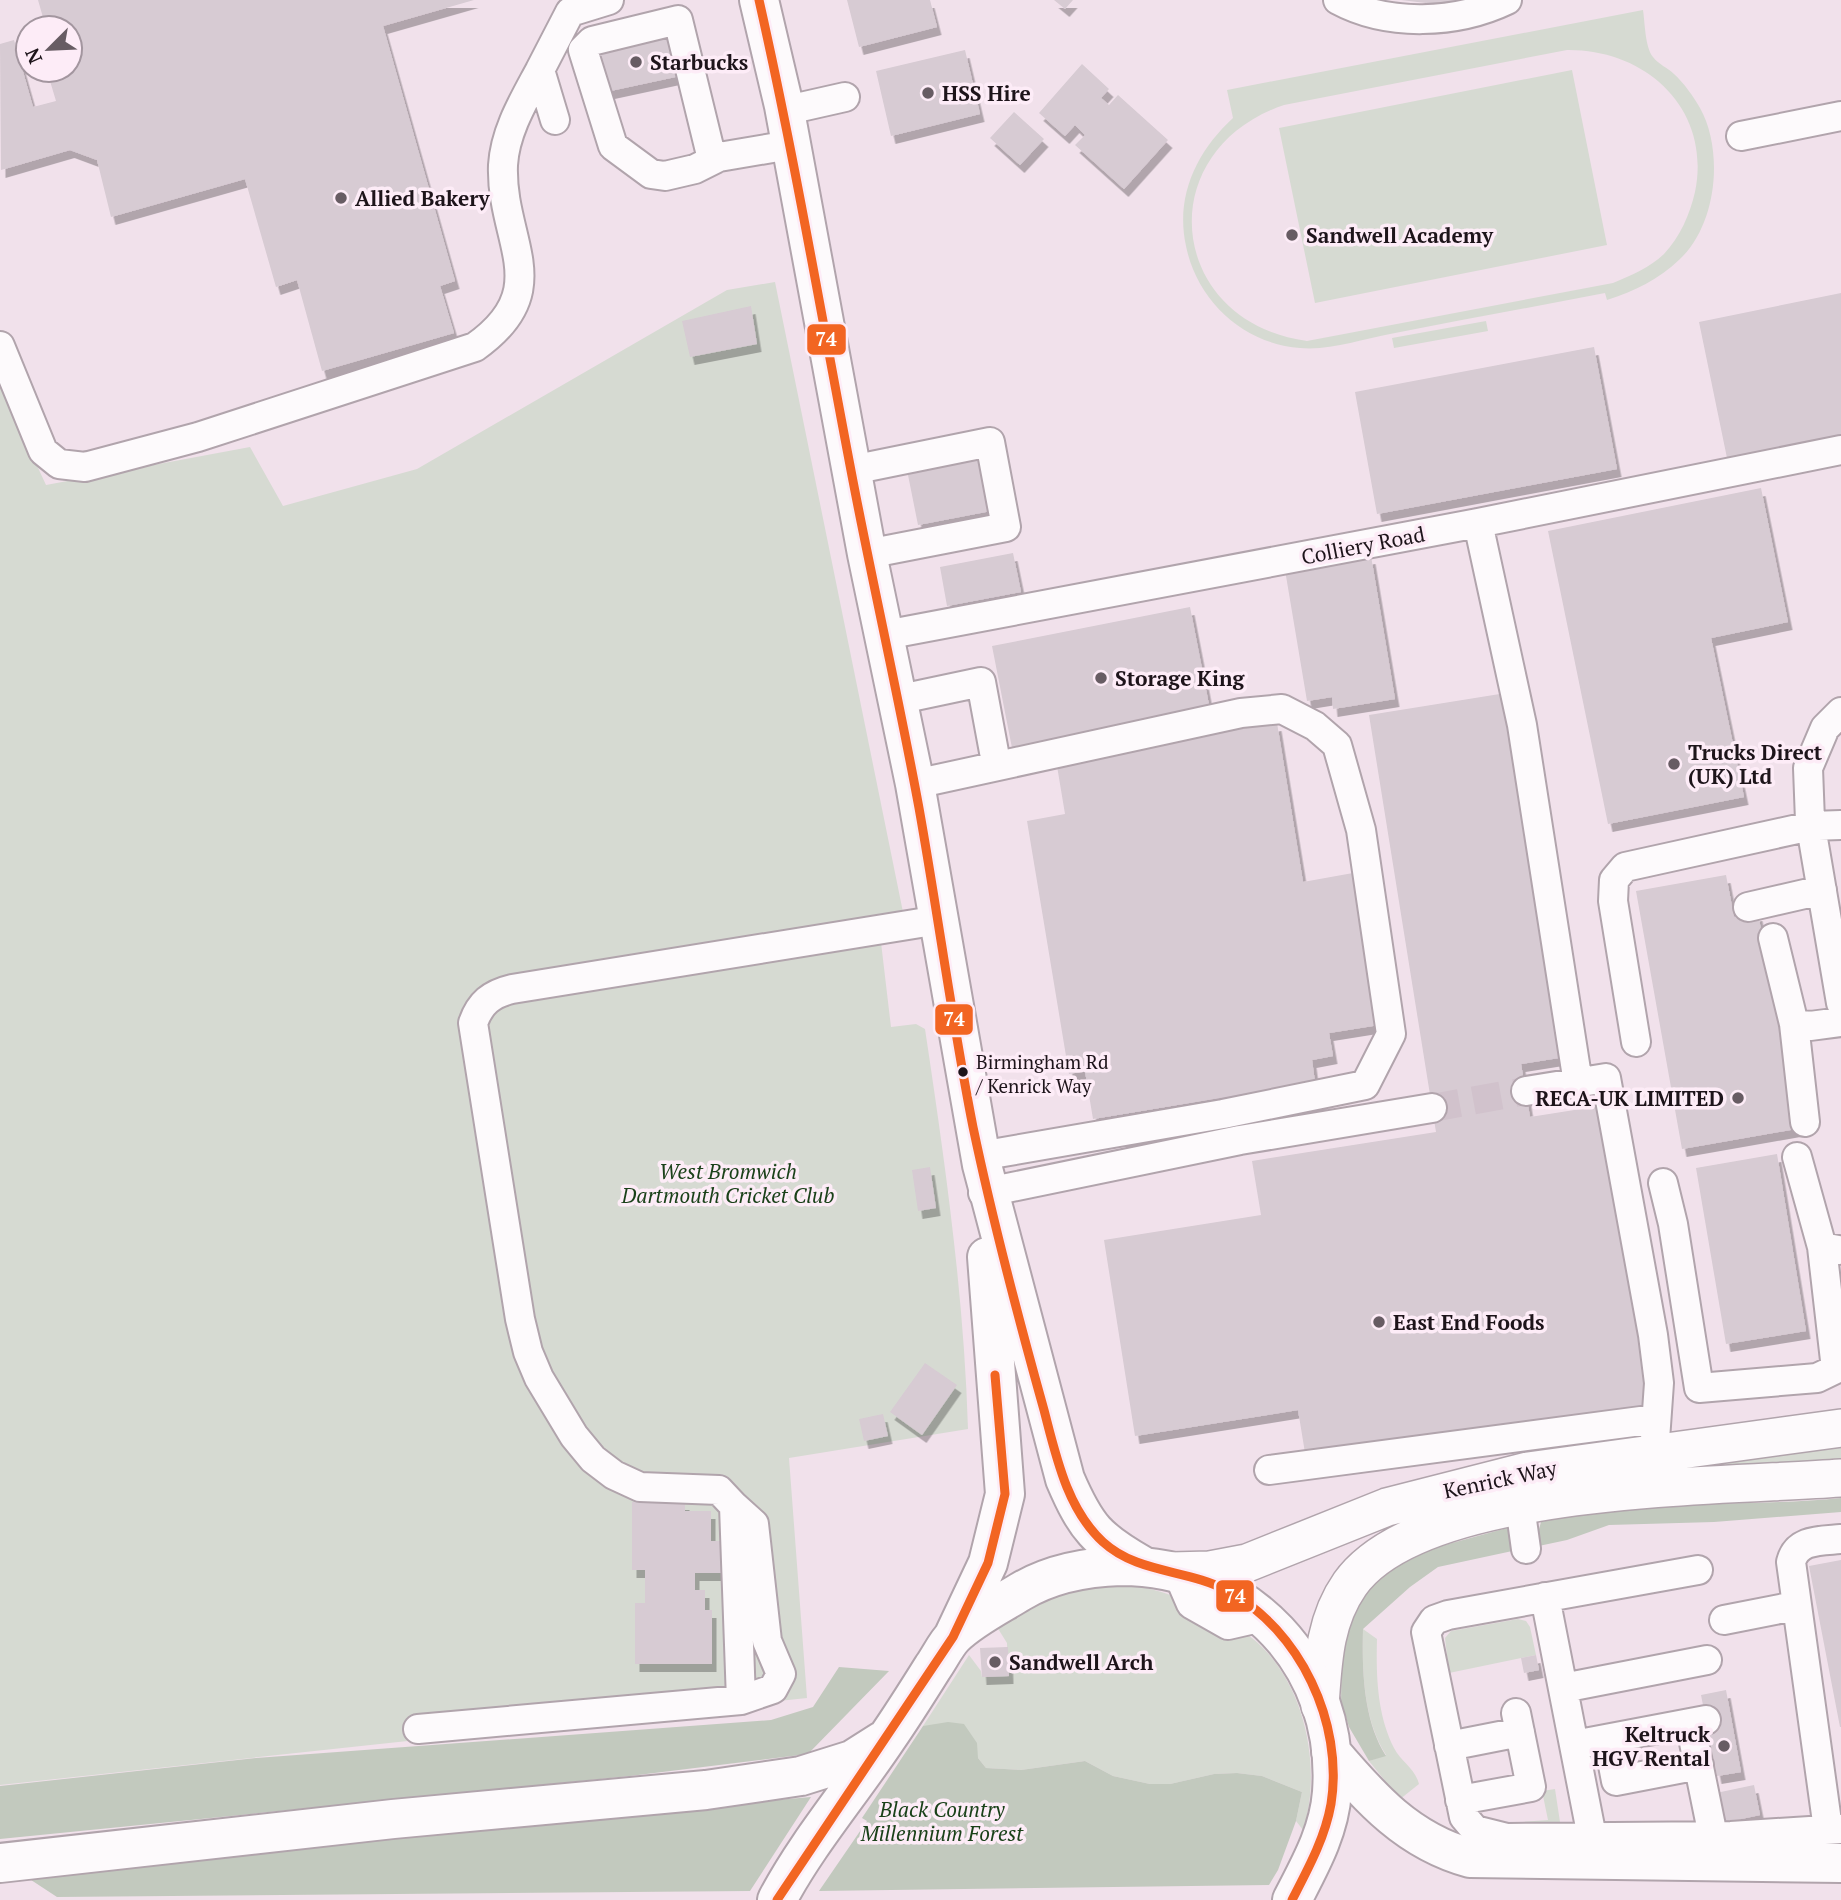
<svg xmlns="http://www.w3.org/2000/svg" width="1841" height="1900" font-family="'PT Serif',serif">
	<defs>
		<filter id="shadow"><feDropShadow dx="4.5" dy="8" stdDeviation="0" flood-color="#0004"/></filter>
	</defs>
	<rect width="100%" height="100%" fill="#f1e1eb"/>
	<!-- green -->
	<path fill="#d6dad2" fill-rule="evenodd" d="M1643,10C1645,23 1645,47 1653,57C1658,64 1668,68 1674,74C1683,82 1694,97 1700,108C1724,151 1717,224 1680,259C1658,280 1635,291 1607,300L1605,293C1533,307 1461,320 1390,334C1362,339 1329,351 1300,348C1244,344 1197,301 1186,246C1175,196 1197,151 1233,118L1227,90ZM1567,50C1646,49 1712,109 1695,192C1690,214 1680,237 1664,254C1649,268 1632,275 1613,283L1307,341C1167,322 1149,151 1284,105Z
		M1572,70L1607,245L1315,303L1279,128Z
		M775,282L905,922L880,934L891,1027L916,1024L925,1029C945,1162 964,1295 968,1429L789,1458L807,1698L0,1785V386L46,485L250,447L283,506L417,469L727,290Z
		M1486,321L1488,331L1394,348L1392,338Z
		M1841,1442V1466L1697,1474L1695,1459Z
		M1108,1583C1155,1586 1179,1596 1219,1619C1230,1625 1242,1630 1252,1638C1305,1680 1323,1769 1303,1830L1296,1821L1302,1792L1262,1776L1237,1773L1214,1774L1170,1784H1150L1113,1776L1085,1761L1021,1770L986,1768L978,1758L923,1726L969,1655L981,1671L982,1677L1008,1676L1007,1643L997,1627L1053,1594Z
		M1518,1619L1526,1621L1530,1627L1536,1655L1449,1673L1445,1638L1451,1631Z
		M1363,1629L1377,1639C1376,1675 1377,1715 1394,1748C1401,1762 1415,1768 1419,1784L1399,1800L1384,1785L1386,1782L1369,1761L1386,1755C1363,1719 1362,1670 1363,1629Z
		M1555,1789L1560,1822L1555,1827L1494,1824L1548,1820L1542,1791Z"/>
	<!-- forest -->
	<path fill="#c2c9be" d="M1841,1498V1512L1714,1522L1609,1525L1567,1540L1534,1547L1541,1522C1639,1497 1742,1508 1841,1498Z
		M1507,1528L1517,1550L1438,1567L1410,1587L1363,1629C1362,1670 1363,1720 1386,1756L1369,1761L1349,1727L1341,1701L1342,1632L1354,1602L1402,1561L1430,1549Z
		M839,1667L889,1671L808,1754L630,1776L0,1839V1786L256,1758L771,1720L813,1707Z
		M948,1722L964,1724L977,1743L978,1758L986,1768L1021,1770L1085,1761L1113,1776L1150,1784H1170L1214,1774L1237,1773L1262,1776L1302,1792L1296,1821L1278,1870L1269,1885L819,1891L867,1821L862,1818L923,1726Z
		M811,1797L750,1891L57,1897L28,1878L356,1836Z"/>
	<!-- building -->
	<path fill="#d7cbd3" filter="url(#shadow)" d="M38,0H474L383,26L455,281L440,286L454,333L322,371L297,280L276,287L245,179L111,217L97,160L70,150L1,170L0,44L14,40L33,107L56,101L50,81L61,78L59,70H70V28H46Z
		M847,0H930L937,27L859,47Z
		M1054,0H1073L1065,9Z
		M1401,0H1460L1461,1L1434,7V4Z
		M670,33L680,76L601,93L592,48Z
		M965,50L980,114L891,136L876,71Z
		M1082,64L1109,89L1101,98L1109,105L1118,95L1168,140L1124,189L1075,145L1085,135L1075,125L1065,136L1039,113Z
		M1014,112L1044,139L1020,165L990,138Z
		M1841,293V435L1727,458L1699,322Z
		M751,306L757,344L690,357L682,321Z
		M1594,347L1617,469L1377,514L1355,392Z
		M986,456L996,510L918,525L907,470Z
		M1761,488L1788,622L1711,638L1744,797L1608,824L1548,531Z
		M1013,553L1021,592L947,606L940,567Z
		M1371,556L1395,699L1333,709L1332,697L1307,701L1285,570Z
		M1190,607L1210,710L1012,748L992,646Z
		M1506,693L1565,1057L1521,1064L1530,1117L1606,1105L1654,1404L1306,1459L1298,1410L1135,1436L1104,1240L1261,1215L1252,1161L1436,1132L1369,715Z
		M1277,723L1303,882L1353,873L1379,1025L1329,1033L1333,1056L1312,1060L1315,1082L1093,1119L1085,1071L1069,1074L1027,821L1065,814L1056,760Z
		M1726,875L1734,917L1758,913L1796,1129L1682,1149L1636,891Z
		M1777,1154L1806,1331L1726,1344L1696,1168Z
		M930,1167L936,1208L918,1211L912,1170Z
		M925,1363L957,1385L922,1435L890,1412Z
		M883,1414L888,1436L864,1441L859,1419Z
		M632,1502H685V1511H711V1541H726V1573H695V1590H705V1610H712V1664H635V1603H645V1570H632Z
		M1841,1560V1727H1840L1809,1566Z
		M1008,1647L1009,1676L982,1677L980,1648Z
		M1536,1655L1539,1670L1524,1673L1521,1658Z
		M1726,1690L1741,1772L1717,1776L1701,1695Z
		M1754,1785L1760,1815L1722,1823L1716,1793Z"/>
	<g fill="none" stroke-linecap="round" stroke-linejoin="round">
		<!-- minor-tunnel -->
		<path stroke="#d1c2cc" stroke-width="28" stroke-dasharray="28 14" stroke-linecap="butt" d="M1432,1108L1526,1091"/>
		<defs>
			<path id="minor" d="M1338,0C1388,27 1457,24 1507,0
				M783,111L845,97
				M555,120L540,70L570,12L609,0
				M1741,136L1841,116
				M719,157L695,169L665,176L651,174L613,146L583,50L592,41L678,20L710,151L719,157L790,145
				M0,346L43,451L59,464L85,467L198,437L475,347C557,289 500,241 503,165C505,131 524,100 540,70
				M852,470L990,442L1006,527L867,554
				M1478,523L1522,725L1578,1083
				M885,635L1478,523L1841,450
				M896,700L981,682L994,752
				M1841,712L1825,728L1808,768L1810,821L1841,1003
				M915,784L1241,713L1282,709L1315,726L1337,745L1361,830L1391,1034L1365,1085L1223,1114L980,1156
				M1748,907L1822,890
				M1773,938L1794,1024L1810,1026L1841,1022
				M1794,1024L1805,1122
				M1636,1042L1613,901L1614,880L1625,867L1811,826L1841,825
				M1526,1091L1606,1078L1653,1335L1659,1383L1654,1454
				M1797,1157L1822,1247L1838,1250
				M1663,1183L1673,1224L1699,1388L1817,1378L1836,1369L1822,1247
				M983,1193L1240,1140L1432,1108
				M1269,1470L1656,1419
				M1520,1506L1526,1549
				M1698,1570L1448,1615L1434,1620L1426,1632L1464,1817L1475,1830L1507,1838L1731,1836L1841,1829
				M1178,1574L1191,1604L1228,1625L1263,1617
				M1545,1597L1592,1837
				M1724,1620L1795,1606
				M1563,1688L1707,1660
				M741,1700L734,1506L719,1490L640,1487L614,1475L593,1459L574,1436L539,1378L528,1352L520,1319L473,1023C480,1003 491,994 512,989L939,920
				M1690,1723L1713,1836
				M418,1729L741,1700L773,1689L781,1674L767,1641L754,1524L734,1506
				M1608,1739L1616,1781L1699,1765
				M1574,1745L1706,1720
				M1449,1746L1520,1732
				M1460,1800L1531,1787L1516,1713
				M1828,1829L1791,1562C1797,1539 1820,1541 1841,1539"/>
			<path id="major" d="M1171,1571L1210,1570L1247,1563L1387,1507L1528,1471L1841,1428
				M1320,1706C1323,1663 1324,1621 1350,1584C1422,1483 1723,1487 1841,1478"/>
			<path id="highway" d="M759,0L784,106L867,554L915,784L982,1165L1065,1479C1086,1528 1097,1540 1143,1566
				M954,1635L988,1563L1005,1494L987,1257
				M1331,1752C1371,1799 1408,1841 1470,1858L1841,1863
				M0,1863L393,1819L706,1790L801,1776L852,1760L882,1741
				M777,1900C807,1843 851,1792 887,1738C903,1715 918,1691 933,1667C940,1657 946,1644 954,1636C971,1619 999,1605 1020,1592C1050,1574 1086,1567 1121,1566C1247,1566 1341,1665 1332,1792C1329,1832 1310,1865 1292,1900"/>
		</defs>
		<!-- minor casing -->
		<use href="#minor" stroke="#b1a4ac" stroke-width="32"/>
		<!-- major casing -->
		<use href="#major" stroke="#b1a4ac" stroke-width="40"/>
		<!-- highway casing -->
		<use href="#highway" stroke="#b1a4ac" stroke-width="42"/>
		<!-- minor -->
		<use href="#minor" stroke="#fdfafc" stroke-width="28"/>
		<!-- major -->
		<use href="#major" stroke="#fdfafc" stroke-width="37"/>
		<!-- highway -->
		<use href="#highway" stroke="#fdfafc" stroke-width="38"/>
		<defs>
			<path id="bus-1" d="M759,0C795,159 822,320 853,481C874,590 899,699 919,808C938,914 952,1021 973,1127C993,1222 1018,1317 1044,1410C1056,1456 1067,1509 1103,1542C1138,1574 1188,1569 1228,1591C1300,1630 1344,1723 1331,1804C1325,1838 1308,1869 1292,1900
				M777,1900L953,1637L988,1563L1005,1494L995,1375"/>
		</defs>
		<!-- bus-1 casing -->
		<use href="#bus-1" stroke="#fdecf7" stroke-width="14"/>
		<!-- bus-1 -->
		<use href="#bus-1" stroke="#f26522" stroke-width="9"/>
	</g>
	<!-- markers -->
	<g fill="#675c63" stroke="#fdecf7" stroke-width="2.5">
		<circle cx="636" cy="62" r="7"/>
		<circle cx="928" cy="93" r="7"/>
		<circle cx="341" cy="198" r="7"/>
		<circle cx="1292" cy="235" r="7"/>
		<circle cx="1101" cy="678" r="7"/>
		<circle cx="1674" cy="764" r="7"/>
		<circle cx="1738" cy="1098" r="7"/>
		<circle cx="1379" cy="1322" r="7"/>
		<circle cx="995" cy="1662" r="7"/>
		<circle cx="1724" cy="1746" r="7"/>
	</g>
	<circle fill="#1d141a" stroke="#fdecf7" stroke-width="2.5" cx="963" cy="1072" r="6"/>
	<g text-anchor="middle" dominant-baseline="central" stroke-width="7" stroke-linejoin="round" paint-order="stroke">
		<!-- bus labels -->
		<g font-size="19" fill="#1d141a" stroke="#fdecf7" text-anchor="start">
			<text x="976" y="1061">Birmingham Rd<tspan x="976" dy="24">/ Kenrick Way</tspan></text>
		</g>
		<!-- poi labels -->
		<g font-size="21" font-weight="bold" fill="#1d141a" stroke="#fdecf7" text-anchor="start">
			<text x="650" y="62">Starbucks</text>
			<text x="942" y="93">HSS Hire</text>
			<text x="355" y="198">Allied Bakery</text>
			<text x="1306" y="235">Sandwell Academy</text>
			<text x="1115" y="678">Storage King</text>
			<text x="1688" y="752">Trucks Direct<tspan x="1688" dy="24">(UK) Ltd</tspan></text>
			<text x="1724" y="1098" text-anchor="end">RECA-UK LIMITED</text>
			<text x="1393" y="1322">East End Foods</text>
			<text x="1009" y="1662">Sandwell Arch</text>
			<text x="1710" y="1734" text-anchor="end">Keltruck<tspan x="1710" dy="24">HGV Rental</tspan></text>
		</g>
		<!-- street labels -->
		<g font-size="21" fill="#1d141a" stroke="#fdecf7">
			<text transform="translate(1363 545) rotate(-11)">Colliery Road</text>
			<text transform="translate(1500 1479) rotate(-12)">Kenrick Way</text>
		</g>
		<!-- park labels -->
		<g font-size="21" font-style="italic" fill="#1a4119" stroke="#fdecf7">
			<text x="728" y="1171">West Bromwich<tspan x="728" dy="24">Dartmouth Cricket Club</tspan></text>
			<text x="942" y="1809">Black Country<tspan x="942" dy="24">Millennium Forest</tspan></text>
		</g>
	</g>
	<g stroke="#fdecf7" stroke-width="2.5">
		<rect x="806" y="323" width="41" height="33" rx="7" fill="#f26522"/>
		<rect x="934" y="1003" width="40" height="33" rx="7" fill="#f26522"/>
		<rect x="1215" y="1579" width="40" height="34" rx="7" fill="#f26522"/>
	</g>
	<g font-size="19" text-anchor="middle" font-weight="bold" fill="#fff">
		<text x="826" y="346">74</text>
		<text x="954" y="1026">74</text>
		<text x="1235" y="1603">74</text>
	</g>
	<!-- north arrow -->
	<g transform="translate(49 49) rotate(246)"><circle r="33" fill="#fdecf7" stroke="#a3969f" stroke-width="2"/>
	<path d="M0-5L12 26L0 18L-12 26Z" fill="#675c63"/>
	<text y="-10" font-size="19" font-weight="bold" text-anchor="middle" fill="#1d141a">N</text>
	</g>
</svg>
